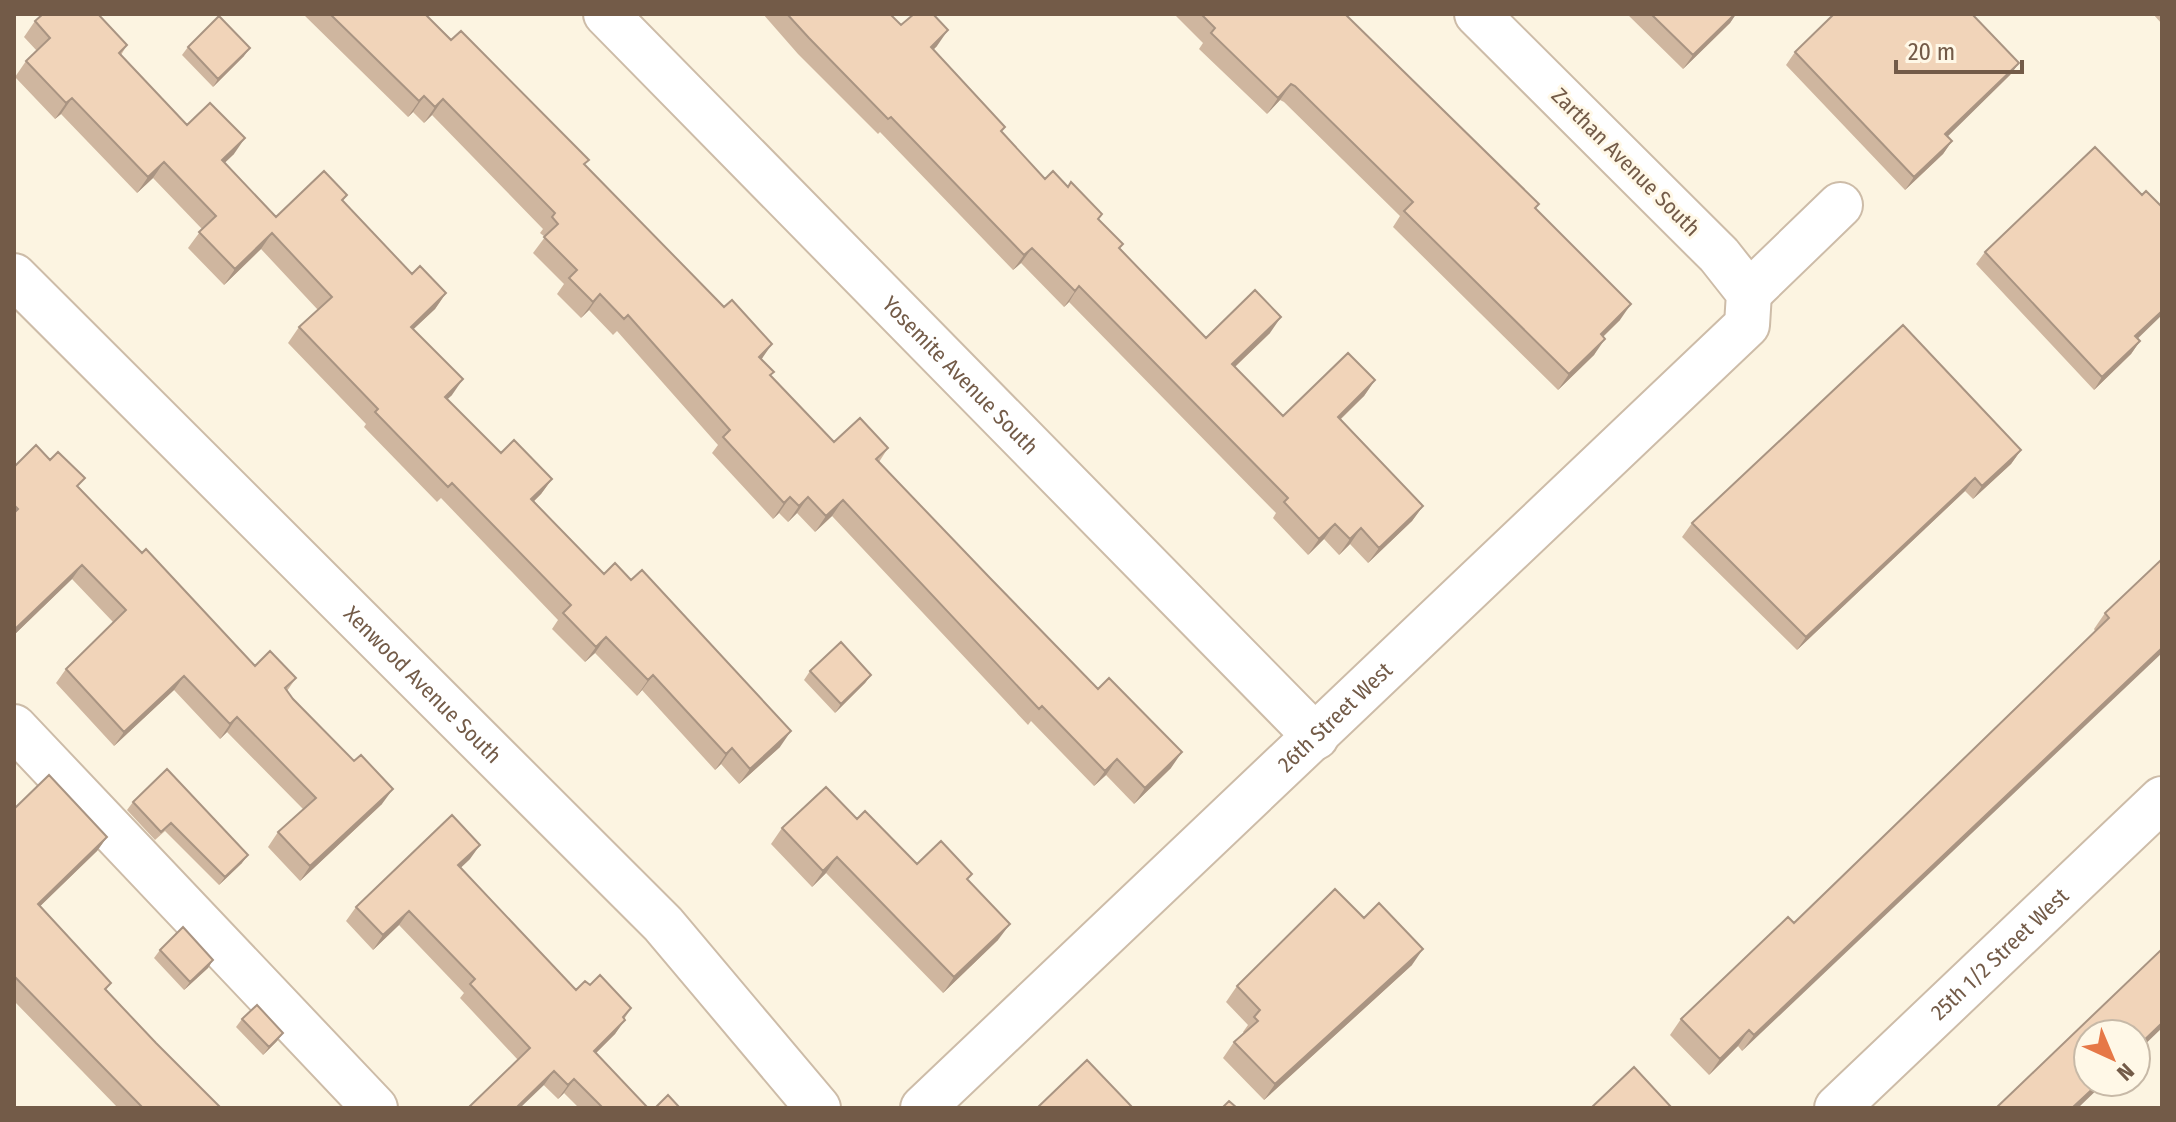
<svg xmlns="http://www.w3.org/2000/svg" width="2176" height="1122" font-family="'Fira Sans Condensed',sans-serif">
	<rect width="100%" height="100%" fill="#fcf4e1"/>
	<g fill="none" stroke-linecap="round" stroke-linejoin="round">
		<defs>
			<g id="minor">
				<path id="s1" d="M606,14L1316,737"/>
				<path id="s2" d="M14,276L663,924L818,1108"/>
				<path d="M1749,293L1840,205"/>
				<path d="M14,727L375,1108"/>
				<path id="s3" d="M923,1108L1747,325L1749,293L1719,255L1477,14"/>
				<path id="s4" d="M1837,1108L2162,799"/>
			</g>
		</defs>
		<!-- minor casing -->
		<use href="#minor" stroke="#cdbca8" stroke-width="48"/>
		<!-- minor -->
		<use href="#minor" stroke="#fff" stroke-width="44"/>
	</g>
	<!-- wall -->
	<path fill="#cfb69f" d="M303,14H425L585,165L762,359L771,376L834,442L888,448L879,462L1171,768L1134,804L1106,775L1094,786L1031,721L1028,725L832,516L815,532L797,513L788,522L779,513L773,519L712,453L718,445L617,331L613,335L589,310L581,318L557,294L564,284L533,253L545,237L540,233L543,229L432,115L424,123L413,112L408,117Z
		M763,14H890L901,25L937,46L933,50L1005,127L1001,132L1045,179L1099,219L1123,244L1120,248L1206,338L1270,333L1235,367L1283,416L1375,380L1364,396L1341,419L1423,506L1412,521L1368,563L1350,544L1339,555L1324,539L1308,555L1273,518L1276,513L1069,302L1064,307L1021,263L1013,270L880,132L878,134L798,54Z
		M1174,14H1345L1535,208L1620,320L1603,337L1594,355L1558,390L1393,227L1400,216L1284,102L1280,100L1267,114L1199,49L1203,43Z
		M1627,14H1736L1730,23L1683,69Z
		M2153,14H2162V24Z
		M35,21L127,45L121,55L187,125L234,154L224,163L276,217L347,195L343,201L412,274L446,293L435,309L413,329L452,395L447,399L501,453L552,479L541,494L534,501L604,574L780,747L739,784L721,764L715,770L642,690L637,696L595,653L585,662L552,629L558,620L441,498L437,502L364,427L366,424L288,343L299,327L318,310L261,249L224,285L188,248L202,229L153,178L137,193L61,114L55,119L15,77L26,61L37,51L24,37Z
		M188,47L244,56L213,87L182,55Z
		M1795,52L2019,63L2010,75L1947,136L1952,141L1943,154L1905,190L1786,65Z
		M2142,195L2137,339L2140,341L2131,354L2094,390L1976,264L1985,252Z
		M2021,450L2011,464L1973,499L1965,491L1797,650L1682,537L1692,523Z
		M14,467L79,487L142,553L255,666L296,678L287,691L382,804L300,881L268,847L278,832L303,809L227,732L220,739L174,690L114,746L56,683L66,669L113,622L72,579L14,635Z
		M2162,559L1742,1051L1738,1046L1709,1075L1670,1035L1681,1019L1794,923L2095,631L2094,629L2105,613Z
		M810,671L871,675L865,683L835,713L804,680Z
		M133,802L242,863L219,885L165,831L155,840L127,810Z
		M14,809L107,837L97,851L40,906L111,983L106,990L156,1043L221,1108H118L14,1001Z
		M857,819L917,864L998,940L943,993L826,873L812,887L771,844L782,828Z
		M470,859L460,868L576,990L590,985L631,1008L615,1034L596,1053L648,1108H579L564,1093L558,1099L518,1060L460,998L464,993L399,925L373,950L346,921L356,907Z
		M1364,918L1412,965L1264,1100L1223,1058L1234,1042L1244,1033L1243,1032L1248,1025L1226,1002L1237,986Z
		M160,950L213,960L208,968L184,990L154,958Z
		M242,1019L283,1033L277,1041L263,1055L236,1027Z"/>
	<!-- shaded-wall -->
	<path fill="#a99482" d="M1735,14H1736L1730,23L1683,69L1693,55Z
		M948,30L937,46L920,63L931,47Z
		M250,48L244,56L213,87L218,79Z
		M2019,63L2010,75L1937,147L1945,134Z
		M1291,84L1280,100L1267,114L1278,98Z
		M424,96L413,112L408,117L419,101Z
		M72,98L61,114L55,119L66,103Z
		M443,99L432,115L424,123L435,107Z
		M245,138L234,154L211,176L222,160Z
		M1952,141L1943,154L1905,190L1914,177Z
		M164,162L153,178L137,193L148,177Z
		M272,233L261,249L224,285L235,269Z
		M1032,248L1021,263L1013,270L1024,255Z
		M1079,286L1069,302L1064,307L1075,291Z
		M446,293L435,309L400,342L411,327Z
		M600,294L589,310L581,318L593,302Z
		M1631,304L1620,320L1589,350L1601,334Z
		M2162,311V315L2127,349L2135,336Z
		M1281,317L1270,333L1221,380L1232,364Z
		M1605,339L1594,355L1558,390L1569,374Z
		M2140,341L2131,354L2094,390L2102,377Z
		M772,344L761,360L759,357Z
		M463,379L452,395L434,412L445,397Z
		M1375,380L1364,396L1327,432L1338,417Z
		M2021,450L2011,464L1973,499L1982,486Z
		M1975,478L1965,491L1797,650L1806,637Z
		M552,479L541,494L520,515L531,499Z
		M790,497L779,513L773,519L784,503Z
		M808,497L797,513L788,522L799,506Z
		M843,500L832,516L815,532L826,516Z
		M1423,506L1412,521L1368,563L1379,548Z
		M1335,524L1324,539L1308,555L1319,539Z
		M1361,528L1350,544L1339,555L1350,539Z
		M82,565L72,579L14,635L15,629Z
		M606,637L595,653L585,662L596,647Z
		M2162,648V653L1742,1051L1754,1035Z
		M653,675L642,690L637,696L648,680Z
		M871,675L865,683L835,713L841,704Z
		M184,676L174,690L114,746L124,732Z
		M237,717L227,732L220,739L230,724Z
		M791,731L780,747L739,784L750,769Z
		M732,748L721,764L715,770L726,754Z
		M1182,752L1171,768L1134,804L1145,788Z
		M1117,759L1106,775L1094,786L1105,771Z
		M393,789L382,804L300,881L310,866Z
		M107,837L97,851L28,918L38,904Z
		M480,845L470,859L448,880L458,865Z
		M248,855L242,863L219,885L225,877Z
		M837,857L826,873L812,887L823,871Z
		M409,911L399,925L373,950L383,935Z
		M1010,924L998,940L943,993L954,977Z
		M1423,949L1412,965L1264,1100L1275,1084Z
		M213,960L208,968L184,990L190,982Z
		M625,1020L615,1034L584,1065L594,1051Z
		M2162,1023V1028L2136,1053V1048Z
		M1749,1030L1738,1046L1709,1075L1720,1059Z
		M283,1033L277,1041L263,1055L269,1047Z
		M554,1071L544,1085L520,1108H516Z
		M574,1079L564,1093L558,1099L568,1085Z
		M2100,1082H2105L2078,1108H2072Z"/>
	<!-- building -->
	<path fill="#f1d4b9" stroke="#a99482" stroke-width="2" d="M43,14H98L127,45L119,53L187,125L210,103L245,138L222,160L276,217L324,171L347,195L342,200L412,274L420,266L446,293L411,327L463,379L445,397L501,453L514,440L552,479L531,499L604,574L615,563L631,580L642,570L791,731L750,769L732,748L726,754L653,675L648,680L606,637L596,647L563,613L571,605L452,483L448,487L375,412L378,409L299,327L332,297L272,233L235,269L199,232L216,216L164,162L148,177L72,98L66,103L26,61L50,38L35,21Z
		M330,14H425L451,40L461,31L589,160L584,164L724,307L732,300L772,344L759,357L774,372L770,375L834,442L860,418L888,448L876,459L990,578L1098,689L1109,678L1182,752L1145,788L1117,759L1105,771L1042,706L1039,709L843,500L826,516L808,497L799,506L790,497L784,503L723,437L730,430L628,315L624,319L600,294L593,302L569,278L577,270L544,237L558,224L552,217L555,213L443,99L435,107L424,96L419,101Z
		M787,14H890L901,25L914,14H933L948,30L931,47L1005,127L1001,131L1045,179L1053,171L1068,187L1071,182L1102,214L1098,219L1123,244L1119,248L1206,338L1255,290L1281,317L1232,364L1283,416L1348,353L1375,380L1338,417L1423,506L1379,548L1361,528L1350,539L1335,524L1319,539L1284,502L1288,498L1079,286L1075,291L1032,248L1024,255L891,117L888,119L809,38Z
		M1201,14H1345L1539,204L1535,208L1631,304L1601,334L1605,339L1569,374L1404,211L1413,202L1295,86L1291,84L1278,98L1211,33L1215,28Z
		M1651,14H1735L1693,55Z
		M1834,14H1972L2019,63L1945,134L1952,141L1914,177L1795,52Z
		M219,16L250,48L218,79L188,47Z
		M2095,147L2142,195L2146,191L2162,207V311L2135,336L2140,341L2102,377L1985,252Z
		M1903,325L2021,450L1982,486L1975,478L1806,637L1692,523Z
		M36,445L50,460L58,452L85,478L77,486L142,553L146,549L255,666L270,651L296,678L285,688L293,699L354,761L361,755L393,789L310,866L278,832L316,798L237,717L230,724L184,676L124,732L66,669L126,610L82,565L15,629L14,628V513L18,509L14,505V467Z
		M2162,559V648L1754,1035L1749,1030L1720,1059L1681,1019L1788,917L1794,923L2109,618L2105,613Z
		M841,642L871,675L841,704L810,671Z
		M167,769L248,855L225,877L171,823L161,832L133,802Z
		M49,775L107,837L38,904L111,983L105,989L156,1043L221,1108H143L14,976V809Z
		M826,787L857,819L865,811L917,864L941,841L972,874L967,879L1010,924L954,977L837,857L823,871L782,828Z
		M452,815L480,845L458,865L576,990L585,981L590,985L600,975L631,1008L623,1017L625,1020L594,1051L648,1108H603L574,1079L568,1085L554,1071L516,1108H468L530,1048L470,984L475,979L409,911L383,935L356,907Z
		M1335,889L1364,918L1379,903L1423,949L1275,1084L1234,1042L1258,1021L1254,1017L1260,1010L1237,986Z
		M183,927L213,960L190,982L160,950Z
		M2162,949V1023L2136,1048V1034H2088V1082H2100L2072,1108H1996Z
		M257,1005L283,1033L269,1047L242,1019Z
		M1087,1060L1133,1108H1037Z
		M1634,1067L1672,1108H1591Z
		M668,1095L680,1108H655Z
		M1229,1101L1237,1108H1222Z"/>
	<g text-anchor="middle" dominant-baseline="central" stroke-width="6" stroke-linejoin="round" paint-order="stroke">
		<!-- street labels -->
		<g font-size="22" fill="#735b48" stroke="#fff8e7">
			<text transform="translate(1626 162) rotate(45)">Zarthan Avenue South</text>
			<text stroke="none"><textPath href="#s1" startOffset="506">Yosemite Avenue South</textPath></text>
			<text stroke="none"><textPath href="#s2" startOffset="578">Xenwood Avenue South</textPath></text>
			<text stroke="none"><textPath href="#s3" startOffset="568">26th Street West</textPath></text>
			<text stroke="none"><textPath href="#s4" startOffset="224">25th 1/2 Street West</textPath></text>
		</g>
	</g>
	<!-- border -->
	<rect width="2176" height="1122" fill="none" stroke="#735b48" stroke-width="32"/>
	<!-- north arrow -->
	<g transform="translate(2112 1058) rotate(136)"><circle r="38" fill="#fff8e7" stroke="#c7b9a7" stroke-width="2"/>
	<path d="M0-6L14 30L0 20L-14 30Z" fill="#e67847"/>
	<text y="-12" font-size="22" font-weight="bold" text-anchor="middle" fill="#735b48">N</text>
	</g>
	<!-- scale -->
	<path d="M1896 60v12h126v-12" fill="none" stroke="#735b48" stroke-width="4"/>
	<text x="1908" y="60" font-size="24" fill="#735b48" stroke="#fff8e7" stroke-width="6" paint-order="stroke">20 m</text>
</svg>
